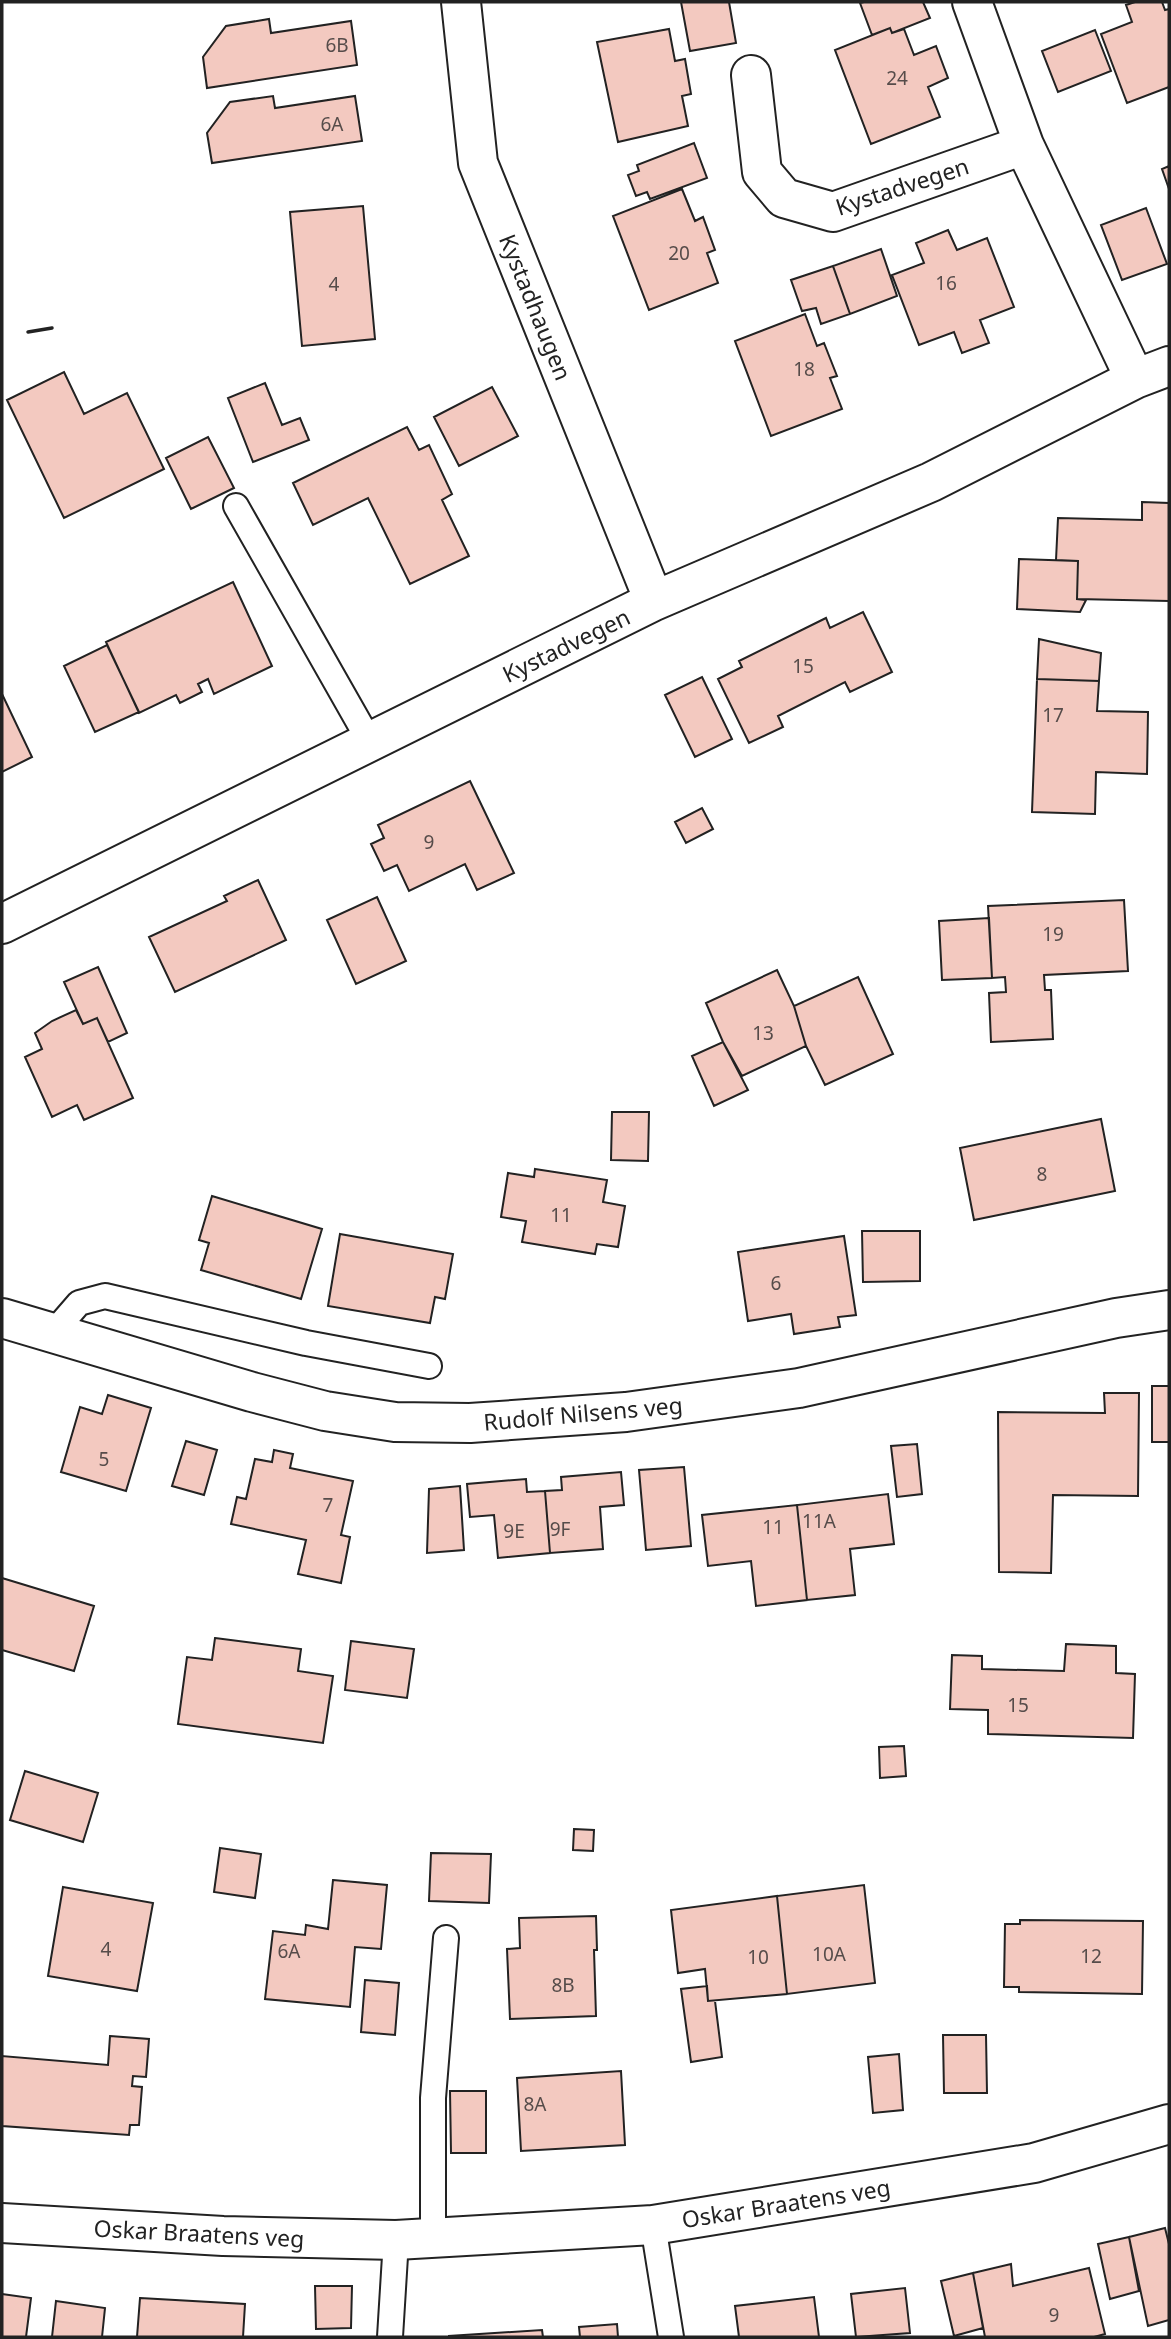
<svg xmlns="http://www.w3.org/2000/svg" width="1171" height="2339" font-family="'Noto Sans',sans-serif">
	<rect width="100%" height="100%" fill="#fff"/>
	<!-- building -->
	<path fill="#f3c9c0" stroke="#222" stroke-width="2" d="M681,2H729L736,43L690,51Z
		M864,2H923L930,18L892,33L890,28L872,35L860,3Z
		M1135,2H1162L1165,10L1169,9V87L1127,103L1101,34L1132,22L1126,5Z
		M269,19L271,33L351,21L357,65L207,88L203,57L226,26Z
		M890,28L892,33L904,29L914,55L936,46L948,78L928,87L940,117L871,144L835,50Z
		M669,29L675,61L685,59L691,94L682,96L688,126L618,142L597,42Z
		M1095,30L1111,71L1058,92L1042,51Z
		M273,96L275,108L355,96L362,141L212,163L207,133L230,102Z
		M694,143L707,178L650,199L647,192L636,196L628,175L639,171L637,165Z
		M1169,166V189L1162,169Z
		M682,189L695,221L703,217L715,250L707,253L718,283L649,310L613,216Z
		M363,206L375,339L302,346L290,212Z
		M1146,208L1167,264L1122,280L1101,225Z
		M948,230L957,250L987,238L1014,307L980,320L989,343L962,353L954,332L919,345L892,275L924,263L916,243Z
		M881,249L897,296L850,314L833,266Z
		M833,266L850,314L821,324L816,308L802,311L791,280Z
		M805,314L817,346L824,343L837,376L830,378L842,409L771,436L735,341Z
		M64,372L84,414L127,393L164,469L64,518L7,400Z
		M265,383L282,425L300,418L309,440L253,462L228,398Z
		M492,387L518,436L459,466L434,417Z
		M407,427L419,450L429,445L452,494L442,500L469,556L410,584L368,498L313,525L293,483Z
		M208,437L234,488L191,509L166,458Z
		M1142,502L1169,503V601L1077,599L1078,561L1056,560L1058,518L1142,520Z
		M1019,559L1078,561L1077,599L1086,600L1080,612L1017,609Z
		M233,582L272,666L214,694L208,679L198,684L202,692L180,703L176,695L139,713L106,642Z
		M863,612L892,672L850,692L845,682L778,716L783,727L749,743L718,679L742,667L739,661L826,618L830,628Z
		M1039,639L1101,653L1099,681L1037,679Z
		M107,645L139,712L95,732L64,666Z
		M702,677L732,739L695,757L665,695Z
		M1037,679L1099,681L1097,711L1148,712L1147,774L1096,772L1095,814L1032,812Z
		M2,694L32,757L2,772Z
		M470,781L514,873L477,890L465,864L409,891L397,865L384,871L371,844L384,838L378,825Z
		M702,808L713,829L686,843L675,822Z
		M258,880L286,940L175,992L149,937L227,901L224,896Z
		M377,897L406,961L356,984L327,920Z
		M1124,900L1128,971L1044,975L1045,990H1051L1053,1039L991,1042L989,993L1006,992L1005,977L992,978L988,906Z
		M989,918L992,978L942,980L939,921Z
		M98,967L127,1033L108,1042L97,1018L83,1024L64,982Z
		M777,970L794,1006L806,1046L742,1076L723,1042L706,1003Z
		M858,977L893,1054L825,1085L806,1046L794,1006Z
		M76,1010L83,1024L97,1018L133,1098L84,1120L77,1105L52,1117L25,1057L42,1049L35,1033L52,1021Z
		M723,1042L748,1090L714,1106L692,1056Z
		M612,1112H649L648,1161L611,1160Z
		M1101,1119L1115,1191L974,1220L960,1148Z
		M535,1169L607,1180L603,1202L625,1206L618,1247L597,1244L595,1254L522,1242L526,1221L501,1217L508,1173L534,1177Z
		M212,1196L322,1229L301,1299L201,1270L209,1243L199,1240Z
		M862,1231H920V1281L863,1282Z
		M340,1234L453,1254L445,1299L435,1297L430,1323L328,1306Z
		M844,1236L856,1315L838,1317L840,1327L794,1334L791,1314L748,1321L738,1252Z
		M1152,1386H1169V1442H1152Z
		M1104,1393H1139L1138,1496L1053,1495L1051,1573L999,1572L998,1412L1105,1413Z
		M108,1395L151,1408L126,1491L61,1472L80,1407L102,1414Z
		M186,1441L217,1450L204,1495L172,1486Z
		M917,1444L922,1494L897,1497L891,1446Z
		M274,1450L293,1454L290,1468L353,1481L341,1535L350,1537L341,1583L298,1574L306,1540L231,1524L237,1497L246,1499L255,1459L272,1462Z
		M684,1467L691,1546L646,1550L639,1470Z
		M621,1472L624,1505L600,1507L603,1549L550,1553L545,1491L562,1490L561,1477Z
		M526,1479L527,1492L545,1491L550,1553L498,1558L494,1515L470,1517L467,1484Z
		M460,1486L464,1550L427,1553L429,1489Z
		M888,1494L894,1544L850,1549L855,1595L807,1600L797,1505Z
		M797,1505L807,1600L756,1606L751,1561L708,1566L702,1515Z
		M2,1578L94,1606L74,1671L2,1650Z
		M215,1638L301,1649L298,1671L333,1676L323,1743L178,1724L187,1657L212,1660Z
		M351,1641L414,1649L407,1698L345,1690Z
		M1066,1644L1116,1646V1673L1135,1674L1133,1738L988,1734V1710L950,1709L952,1655L982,1656V1669L1064,1671Z
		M904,1746L906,1776L880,1778L879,1747Z
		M25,1771L98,1793L83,1842L10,1820Z
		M574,1829L594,1830L593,1851L573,1850Z
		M220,1848L261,1854L255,1898L214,1892Z
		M431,1853L491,1854L489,1903L429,1901Z
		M333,1880L387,1885L381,1949L355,1947L350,2007L265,1999L273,1931L305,1935L306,1925L328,1929Z
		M864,1885L875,1983L787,1994L777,1896Z
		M63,1887L153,1903L137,1991L48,1976Z
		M777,1896L787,1994L708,2001L705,1969L678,1973L671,1910Z
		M596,1916L597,1950H594L596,2016L510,2019L507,1949L520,1948L519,1918Z
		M1020,1920L1143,1921L1142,1994L1019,1992V1987H1004L1005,1924H1020Z
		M365,1980L399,1983L395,2035L361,2032Z
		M707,1986L708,2001H715L722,2057L691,2062L681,1989Z
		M943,2035H986L987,2093H944Z
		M110,2036L149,2039L146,2077L133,2076L132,2086L142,2087L139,2125H130L129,2135L2,2126V2056L108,2065Z
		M899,2054L903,2110L873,2113L868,2057Z
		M621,2071L625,2145L521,2151L517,2078Z
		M450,2091H486V2153H451Z
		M1165,2228L1169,2244V2320L1148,2326L1129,2237Z
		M1129,2237L1139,2291L1110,2299L1098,2244Z
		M1011,2264L1013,2286L1089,2268L1105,2334L1094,2337H985L973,2273Z
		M973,2273L983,2328L954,2336L941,2281Z
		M315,2286H352L351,2328L316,2329Z
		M905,2288L910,2333L856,2337L851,2294Z
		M2,2294L31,2298L26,2337H2Z
		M814,2297L819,2337H739L735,2306Z
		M140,2298L245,2304L243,2337H137Z
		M56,2301L105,2308L102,2337H52Z
		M617,2324L618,2337H580L579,2327Z
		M542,2330L543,2337H449V2336Z"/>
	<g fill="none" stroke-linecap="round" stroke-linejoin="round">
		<defs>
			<path id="lane" d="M236,506L370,742
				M53,1333L79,1303L105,1296L306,1343L429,1366
				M653,2225L671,2337
				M433,2238V2098L446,1938
				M390,2337L396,2240"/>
			<path id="street" d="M461,2L478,163L654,601
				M972,2L1024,145L1135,379
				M751,75L762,172L784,198L833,212L1024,145
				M2,924L654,601L931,482L1135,379L1169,366
				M2,1318L252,1392L325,1411L395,1422L470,1423L626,1412L799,1388L1116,1318L1169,1310
				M2,2223L223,2236L396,2240L653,2225L1034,2163L1169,2124"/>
		</defs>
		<!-- lane casing -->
		<use href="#lane" stroke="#222" stroke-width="28"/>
		<!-- street casing -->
		<use href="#street" stroke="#222" stroke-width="42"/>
		<!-- lane -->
		<use href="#lane" stroke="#fff" stroke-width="24"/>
		<!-- street -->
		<use href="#street" stroke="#fff" stroke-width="38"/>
		<!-- wall -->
		<path stroke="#222" stroke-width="3.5" d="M28,332L52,328"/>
	</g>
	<g text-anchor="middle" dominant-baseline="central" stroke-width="5" stroke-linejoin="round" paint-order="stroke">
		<!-- number labels -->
		<g font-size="19" fill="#564c4a">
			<text x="337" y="45">6B</text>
			<text x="897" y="78">24</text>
			<text x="332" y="124">6A</text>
			<text x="679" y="253">20</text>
			<text x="946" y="283">16</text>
			<text x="334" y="284">4</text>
			<text x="804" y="369">18</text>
			<text x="803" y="666">15</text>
			<text x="1053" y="715">17</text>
			<text x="429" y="842">9</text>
			<text x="1053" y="934">19</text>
			<text x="763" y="1033">13</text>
			<text x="1042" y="1174">8</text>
			<text x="561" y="1215">11</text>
			<text x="776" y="1283">6</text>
			<text x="104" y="1459">5</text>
			<text x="328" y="1505">7</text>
			<text x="819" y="1521">11A</text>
			<text x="773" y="1527">11</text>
			<text x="560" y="1529">9F</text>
			<text x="514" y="1531">9E</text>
			<text x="1018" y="1705">15</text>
			<text x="106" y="1949">4</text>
			<text x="289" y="1951">6A</text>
			<text x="829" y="1954">10A</text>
			<text x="1091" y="1956">12</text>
			<text x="758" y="1957">10</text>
			<text x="563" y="1985">8B</text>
			<text x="535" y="2104">8A</text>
			<text x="1054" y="2315">9</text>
		</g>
		<!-- street labels -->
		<g font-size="23" fill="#222" stroke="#fff">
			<text transform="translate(902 186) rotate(-18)">Kystadvegen</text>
			<text transform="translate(536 307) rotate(68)">Kystadhaugen</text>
			<text transform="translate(566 645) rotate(-26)">Kystadvegen</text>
			<text transform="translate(583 1413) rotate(-5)">Rudolf Nilsens veg</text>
			<text transform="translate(786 2203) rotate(-9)">Oskar Braatens veg</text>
			<text transform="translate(199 2233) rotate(3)">Oskar Braatens veg</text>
		</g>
	</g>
	<!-- border -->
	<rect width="1171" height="2339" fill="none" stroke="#222222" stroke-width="7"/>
</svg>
